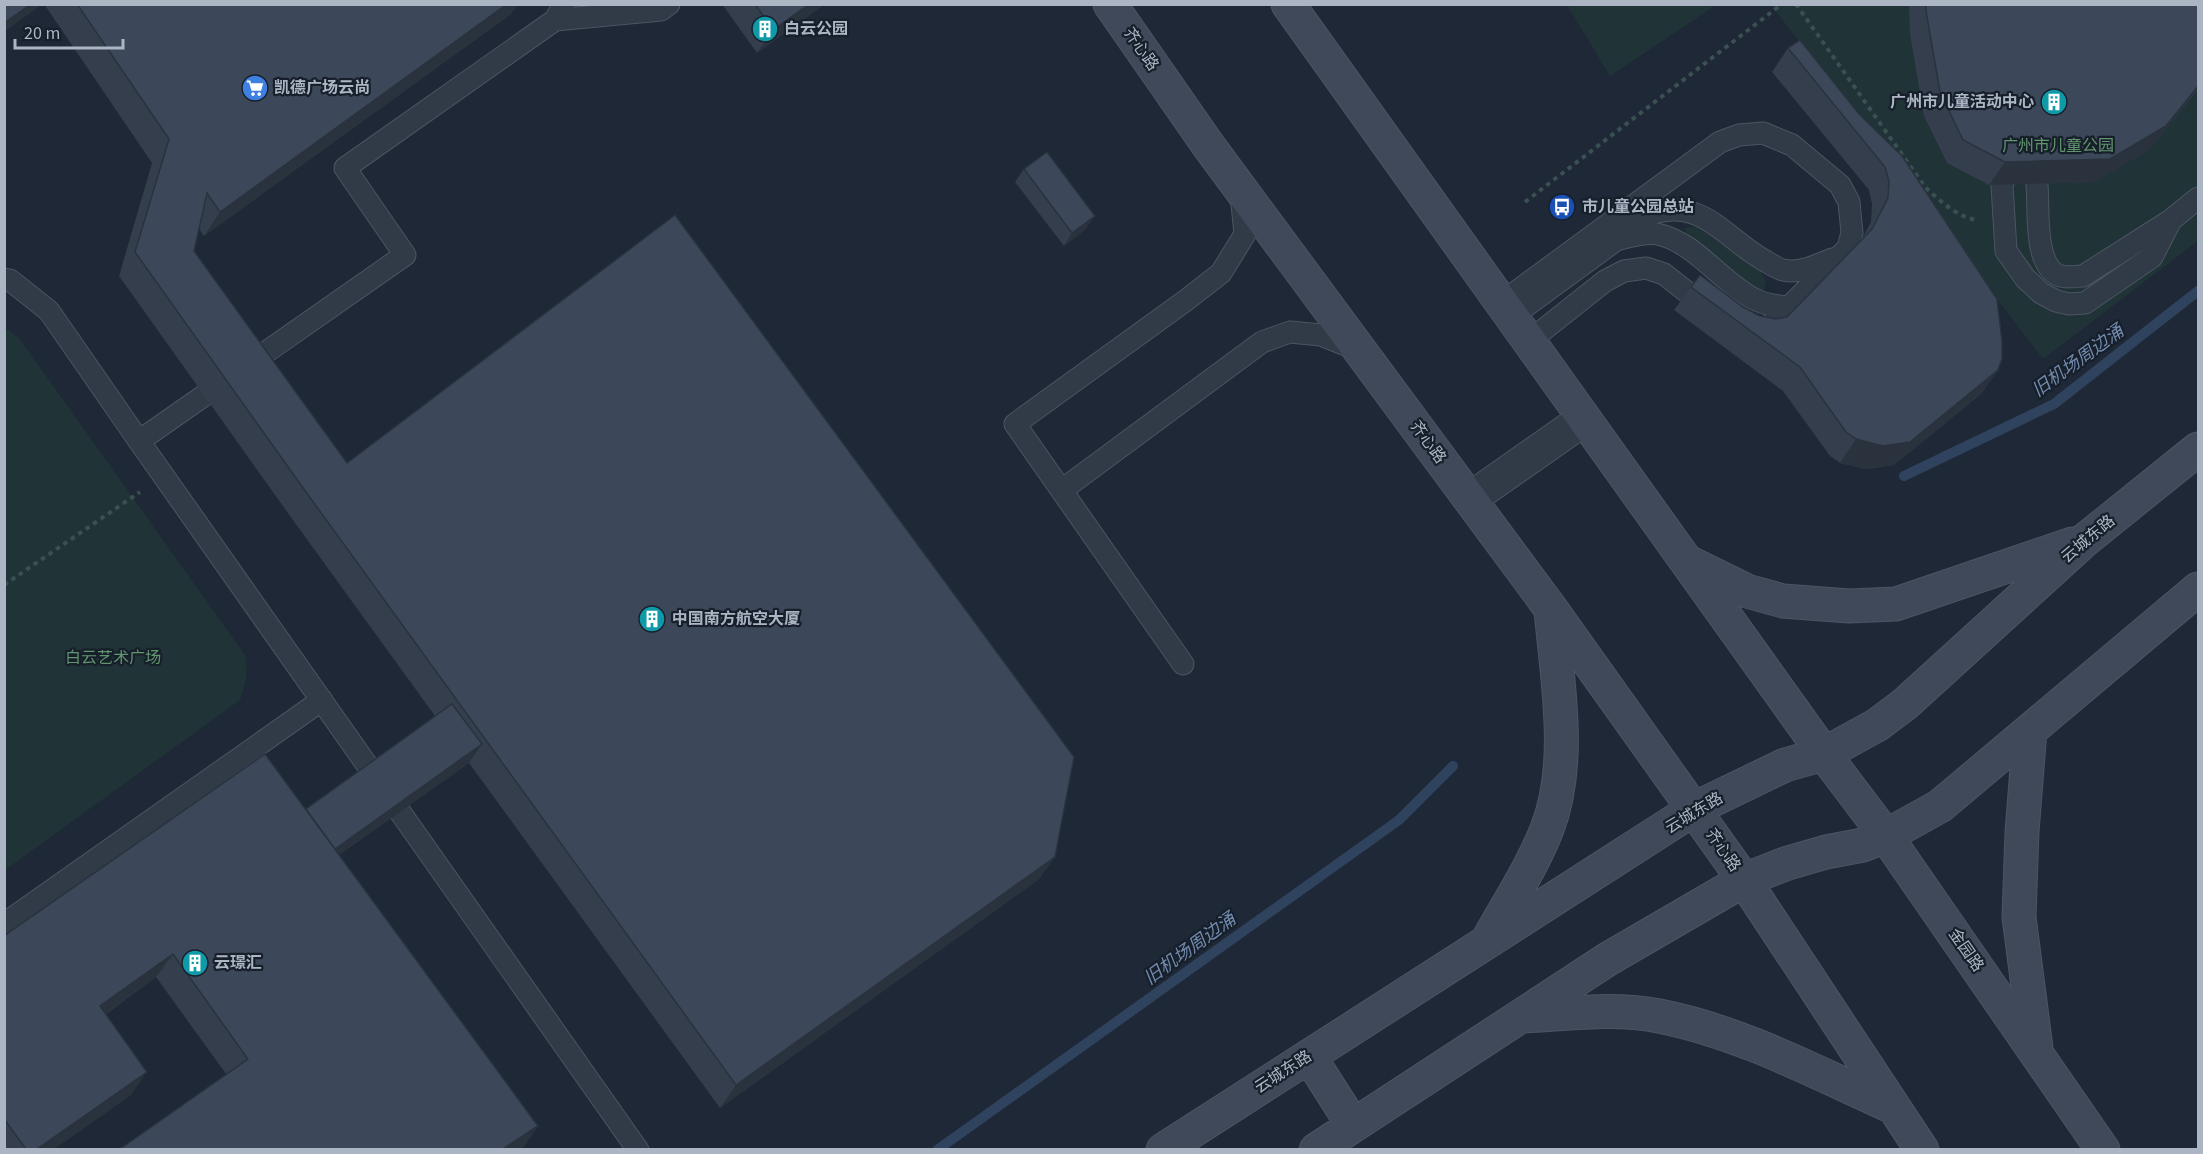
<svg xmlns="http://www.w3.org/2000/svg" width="2203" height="1154" font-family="'Source Sans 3','Noto Sans SC',sans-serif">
	<rect width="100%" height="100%" fill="#1e2836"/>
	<!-- green -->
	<path fill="#203437" d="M1567,5H1716L1610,76Z
		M1771,5H2198V241L2043,359Z
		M1695,226L1761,272L1766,281L1763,293L1693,244L1684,228Z
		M4,327L19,338L245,655C248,672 246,684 240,700L5,870Z"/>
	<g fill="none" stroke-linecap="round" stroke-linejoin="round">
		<!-- stream -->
		<path stroke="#30435e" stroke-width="10" d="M1904,476L2054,404L2198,291
			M937,1150L1399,820L1453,766"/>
		<defs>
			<path id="service" d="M555,20L661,10L669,4
				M2030,158C2033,167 2036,176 2037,185C2039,208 2034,261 2056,274C2064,279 2075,276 2083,276L2171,220
				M2012,159L2002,185L2006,251L2025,278L2041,293L2056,301L2069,304L2085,303L2152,257L2171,220L2198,198
				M1620,239C1632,236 1645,232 1657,234C1694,241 1722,283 1754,299C1766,305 1777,306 1790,307
				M4,279L10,280L49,311L139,441L638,1150
				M1501,303L1720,142L1739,135L1763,133L1792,145L1840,185L1849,202L1852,233L1848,248L1775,321L1762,331H1753
				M1511,317L1653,213C1704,198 1726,240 1767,262C1772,265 1778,269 1783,270C1800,274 1817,265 1832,259
				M1528,342L1605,281L1624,271L1646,268L1664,274L1710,310
				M139,441L405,255L345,168L555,20L564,4
				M1062,490L1262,342L1290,332L1321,335L1356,349
				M1183,664L1015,424L1185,301L1221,273L1245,234L1241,194
				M4,924L322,700"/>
			<path id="tertiary" d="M1470,499L1584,419"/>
			<path id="secondary" d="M1110,4L1208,145L1551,609L1744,880L1922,1150
				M1288,4L1824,754L1886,836L2103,1150
				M1688,562L1747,591L1783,601L1849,606L1896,604L2072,544
				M2030,730L2022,832L2019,917L2036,1048
				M1489,938C1509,902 1532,867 1547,829C1573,763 1557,679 1551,610
				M1522,1016C1567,1014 1614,1007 1659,1016C1741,1032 1817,1073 1893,1107
				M1309,1056L1353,1125
				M1163,1150L1694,809L1785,765L1824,754L1877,725L1905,704L2085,540L2198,449
				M1316,1150L1608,959L1744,880L1788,863L1826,852L1863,845L1886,836L1940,806L2198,589"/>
		</defs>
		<!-- service casing -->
		<use href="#service" stroke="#4c5562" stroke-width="23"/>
		<!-- tertiary casing -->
		<use href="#tertiary" stroke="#4c5562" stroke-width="35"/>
		<!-- secondary casing -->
		<use href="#secondary" stroke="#4c5562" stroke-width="35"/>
		<!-- path -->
		<path stroke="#3a5052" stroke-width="4" stroke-dasharray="4.5 4.5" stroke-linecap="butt" d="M1796,4L1925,187C1939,200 1957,217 1977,220
			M1525,202L1782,4
			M4,585L140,492"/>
		<!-- service -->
		<use href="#service" stroke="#313a47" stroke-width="21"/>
		<!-- tertiary -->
		<use href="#tertiary" stroke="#313a47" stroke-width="33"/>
		<!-- secondary -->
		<use href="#secondary" stroke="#3f495a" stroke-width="33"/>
	</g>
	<!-- wall -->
	<path fill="#343e4d" d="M44,4H517L511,14L204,236L199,229L194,251L347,463L1055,857L1038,880L720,1108L469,763L339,855L538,1126L522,1149L226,1074L156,977L106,1014L131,1095L54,1149H4V936L306,809L435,716L290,516L119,276L152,163Z
		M722,4H825L757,53Z
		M1909,4H2199V88L2150,149L2094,182L1989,185L1947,163L1924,116L1910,34Z
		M1788,48L1859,114L1998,370L1981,394L1894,465L1866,469L1840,463L1830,456L1783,391L1674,310L1691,287L1743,307L1760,316L1776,319L1787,317L1862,239L1871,222L1872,204L1869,190L1772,72Z
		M1024,169L1086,229L1064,246L1015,182Z"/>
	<!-- shaded-wall -->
	<path fill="#2a323e" d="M31,4H43L4,32V23Z
		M507,4H517L511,14L204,236L220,212Z
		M809,4H825L757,53L773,30Z
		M2199,85L2198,88L2150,149L2094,182L1989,185L2005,162Z
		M1095,216L1086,229L1064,246L1072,233Z
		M1998,370L1981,394L1894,465L1866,469L1840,463L1856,439Z
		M482,744L469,763L318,870L331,852Z
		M1055,857L1038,880L720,1108L736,1085Z
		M173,954L156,977L84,1029L100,1006Z
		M147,1072L131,1095L54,1149H37Z
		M538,1126L522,1149H503Z"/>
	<!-- building -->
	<path fill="#3c4859" stroke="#2a323e" stroke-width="1.5" d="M4,4H31L4,23Z
		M77,4H507L220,212L207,193L194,251L347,463L675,215L1074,757L1055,857L736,1085L306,492L135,252L169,139Z
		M755,4H809L773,30Z
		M1926,4H2199V85L2166,126L2110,159L2005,162L1963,140L1940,92L1926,11Z
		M1800,40L1859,114L1902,156L1997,299L2002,341V359L1998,370L1910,442L1883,446L1856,439L1846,432L1800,367L1691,287L1700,275L1743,307L1760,316L1776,319L1787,317L1872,229L1888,198L1889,181L1885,167L1788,48Z
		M1047,152L1095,216L1072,233L1024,169Z
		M452,704L482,744L335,849L306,809Z
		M265,754L538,1126L503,1149H120L248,1059L173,954L100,1006L147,1072L37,1149H26L4,1119V936Z"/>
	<!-- icons -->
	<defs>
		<symbol id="building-disc" viewBox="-11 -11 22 22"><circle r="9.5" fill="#0f9aa8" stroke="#171f2b"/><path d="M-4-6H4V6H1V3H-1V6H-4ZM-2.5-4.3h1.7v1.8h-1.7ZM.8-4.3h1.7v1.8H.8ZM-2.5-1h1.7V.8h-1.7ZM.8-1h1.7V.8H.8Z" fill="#fff"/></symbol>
		<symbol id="supermarket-disc" viewBox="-11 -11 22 22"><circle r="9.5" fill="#3f7fe0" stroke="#171f2b"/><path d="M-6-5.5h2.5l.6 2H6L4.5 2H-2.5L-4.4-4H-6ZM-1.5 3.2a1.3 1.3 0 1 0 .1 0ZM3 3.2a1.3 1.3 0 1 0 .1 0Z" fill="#fff"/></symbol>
		<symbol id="bus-disc" viewBox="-11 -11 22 22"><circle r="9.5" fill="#1a4fb4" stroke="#171f2b"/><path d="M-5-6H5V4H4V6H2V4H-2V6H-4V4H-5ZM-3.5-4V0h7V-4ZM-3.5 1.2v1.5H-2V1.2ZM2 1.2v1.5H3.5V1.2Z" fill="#fff"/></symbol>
	</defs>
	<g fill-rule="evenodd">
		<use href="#building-disc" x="750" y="14" width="30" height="30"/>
		<use href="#supermarket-disc" x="240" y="73" width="30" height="30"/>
		<use href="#building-disc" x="2039" y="87" width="30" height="30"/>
		<use href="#bus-disc" x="1547" y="192" width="30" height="30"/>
		<use href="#building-disc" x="637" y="604" width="30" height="30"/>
		<use href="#building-disc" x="180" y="948" width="30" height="30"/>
	</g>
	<g text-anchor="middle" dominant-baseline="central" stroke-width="4.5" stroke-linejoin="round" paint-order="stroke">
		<!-- poi labels -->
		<g font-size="16" font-weight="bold" fill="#abb5c4" stroke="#171f2b" text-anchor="start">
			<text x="784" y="29">白云公园</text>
			<text x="274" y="88">凯德广场云尚</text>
			<text x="2034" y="102" text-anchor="end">广州市儿童活动中心</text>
			<text x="1582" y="207">市儿童公园总站</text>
			<text x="672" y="619">中国南方航空大厦</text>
			<text x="214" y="963">云璟汇</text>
		</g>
		<!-- street labels -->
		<g font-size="16" fill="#abb5c4" stroke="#171f2b">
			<text transform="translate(1141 49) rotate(55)">齐心路</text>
			<text transform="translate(1428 442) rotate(54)">齐心路</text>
			<text transform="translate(2088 539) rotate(-40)">云城东路</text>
			<text transform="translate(1694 813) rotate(-31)">云城东路</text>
			<text transform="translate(1723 850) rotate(55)">齐心路</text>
			<text transform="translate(1966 950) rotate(55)">金园路</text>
			<text transform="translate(1283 1072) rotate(-33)">云城东路</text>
		</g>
		<!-- park labels -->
		<g font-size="16" fill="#62956e" stroke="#171f2b">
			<text x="2058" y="146">广州市儿童公园</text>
			<text x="113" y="658">白云艺术广场</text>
		</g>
		<!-- water labels -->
		<g font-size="18" font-style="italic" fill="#728bae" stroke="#171f2b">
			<text transform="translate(2078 361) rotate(-36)">旧机场周边涌</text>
			<text transform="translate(1190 949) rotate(-36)">旧机场周边涌</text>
		</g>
	</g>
	<!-- border -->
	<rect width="2203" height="1154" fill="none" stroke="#abb5c4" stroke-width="12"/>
	<!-- scale -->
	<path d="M15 39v9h108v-9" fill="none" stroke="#abb5c4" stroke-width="3"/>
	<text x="24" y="39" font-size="18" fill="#abb5c4" stroke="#171f2b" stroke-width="4.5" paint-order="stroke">20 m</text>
</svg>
